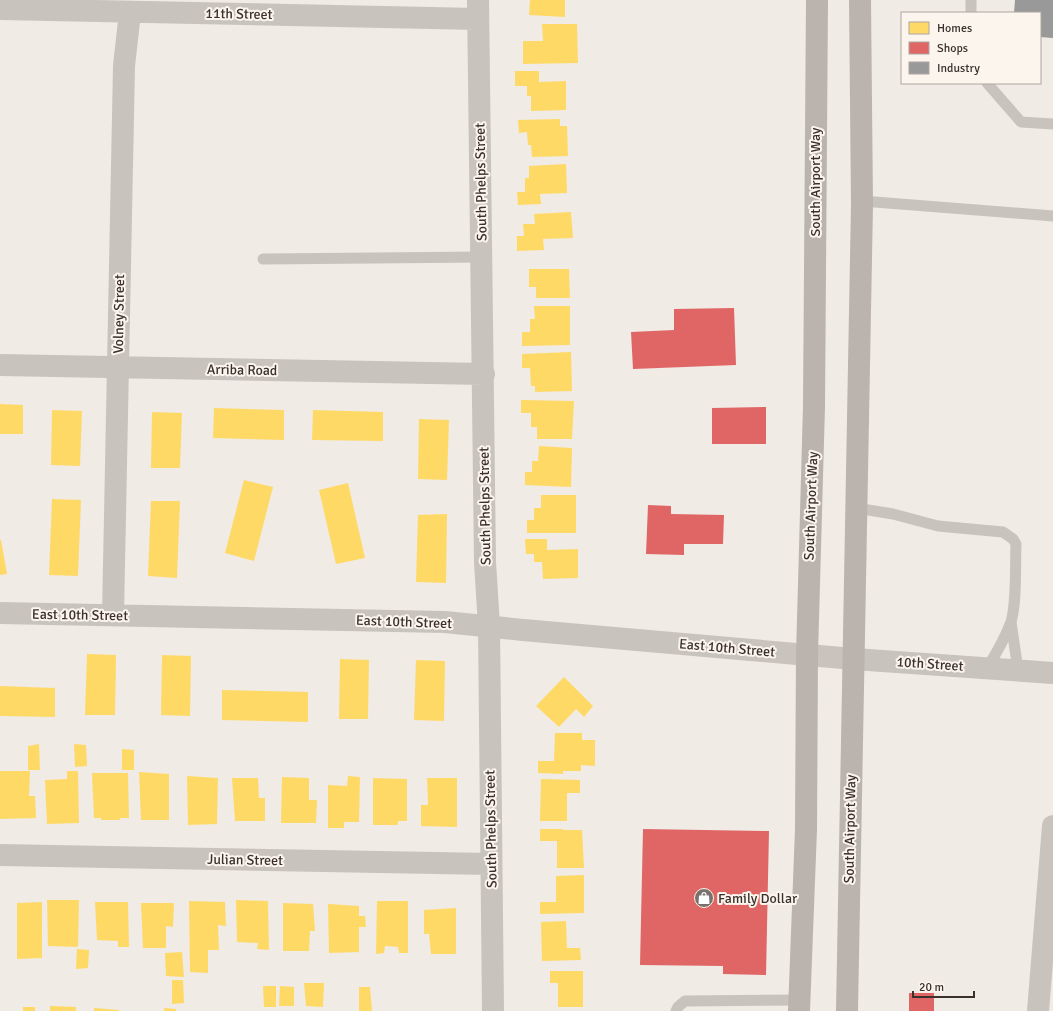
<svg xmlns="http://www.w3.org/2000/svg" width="1053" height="1011" font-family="Signika,sans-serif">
	<rect width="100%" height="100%" fill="#f0ebe5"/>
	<!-- homes -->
	<path fill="#ffd966" d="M530,0H565V17L529,15Z
		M542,24H577L578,63L523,64V41H543Z
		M515,71H539V82L566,81V110L531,111V96H527V86H515Z
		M560,119V126H567L568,156L532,157L531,145H528L527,132L519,133L518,120Z
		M566,164L567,193L540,194L541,204L518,205L517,192H525V178H529V166Z
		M571,212L573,238L543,239L544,250L517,251V236H524L523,224H535L534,214Z
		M529,269H569L570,298H536V287H529Z
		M534,306H570V345L522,346V332H530V319H535Z
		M571,352L572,391L535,392V386H531L530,368H522V354Z
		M521,400L574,401L572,439H537V427H531V413H521Z
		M0,404L23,405V434H0Z
		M214,408L284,410V440L213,438Z
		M52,410L82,411L80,466L51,465Z
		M313,410L383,412V441L312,440Z
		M152,412L182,413L180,468H151Z
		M419,419L449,420L447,480L418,479Z
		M539,446L572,448L571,487L525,485V472H532V461H538Z
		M244,480L273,487L254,561L225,553Z
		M348,483L365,558L336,564L319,490Z
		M541,495H576V533H527V520H534V508H541Z
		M52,499L81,500L78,576L49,575Z
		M151,501H180L177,578L148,576Z
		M447,514L446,583L416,582L418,515Z
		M525,539H547V550L578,549V578L543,579L542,562H534V554H526Z
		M0,540H1L7,574L0,575Z
		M87,654L116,655L115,715H85Z
		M162,655L191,656L190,716L161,715Z
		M340,659L369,660L368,719H339Z
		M416,660L445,661L444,721L414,720Z
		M564,677L593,706L584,717L576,709L559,727L536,706Z
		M0,686L55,688V717L0,716Z
		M222,690L308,692V722L222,720Z
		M555,733H582V740H595V766L581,765V771H563V774L538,773V761H554Z
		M39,744L40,770H28V746Z
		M74,744L86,745L87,766L75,767Z
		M122,749L134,750V770H122Z
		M0,771H30L29,796H35L36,818L0,819Z
		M67,771H78L79,823L47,824L45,780L67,779Z
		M139,772L169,774V820H141Z
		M92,773H128L129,818H120V820H101V818H94Z
		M187,776L218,778L217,824L188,825Z
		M348,776L360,777L359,822H344V828H328V785L347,786Z
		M282,777L309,778V800H317L316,823H281Z
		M232,778H258L259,798H265V821H235Z
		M373,778L407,779V821H398V825H373Z
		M427,778H457V827L421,826V805H428Z
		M541,779L580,780V793H567V821H540Z
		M540,829H563V830H582L584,868H557V841H540Z
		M584,875V913L540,914V902H556V876Z
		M47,900H79L78,947L48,946Z
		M236,900L268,901L269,950L257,949L258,943L237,942Z
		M189,901L225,902L226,926L218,925L219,950H208V973L190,972Z
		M377,901H408V953H399L398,947L385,946L384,953L376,954Z
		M42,902V958L17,959V903Z
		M95,902H128L129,947H118V941L97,940Z
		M141,903H174L173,927L166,926V948H143Z
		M283,903L313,904L315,931H310L309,951H283Z
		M328,904L359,906V916H365L366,927H359V952L329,953Z
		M456,908V954H431L429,934H424V910Z
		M566,921L567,948H580L581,960L542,961L541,922Z
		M77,949L89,950L88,968L76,969Z
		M182,952L184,977L166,976L165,953Z
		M550,971H583V1007H558V983H550Z
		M172,980H183L184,1003L172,1004Z
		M304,983H324L323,1007L306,1006Z
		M263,986H276V1007H264Z
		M280,986L294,987V1006H279Z
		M359,987H370L372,1011H359Z
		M50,1006L76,1007V1011H50Z
		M23,1007H35V1011H23Z
		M94,1008L119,1010V1011H94Z
		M164,1008L176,1009V1011H164Z"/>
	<!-- shops -->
	<path fill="#e06666" d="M734,308L736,365L633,369L631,332L674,330V309Z
		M766,407V444H712V408Z
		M648,505L671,506V514L724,515L723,544H684V555L646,554Z
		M643,829L769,831L766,975L723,974V966L640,965Z
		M909,993H934V1011H909Z"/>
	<!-- industry -->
	<path fill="#999" d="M1015,0H1053V38L1040,37V13H1014Z"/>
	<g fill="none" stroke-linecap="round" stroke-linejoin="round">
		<!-- service -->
		<path stroke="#c9c3be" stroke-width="11" d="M971,0V13
			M987,83L1021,122L1053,124
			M862,201L1053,216
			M263,259L482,257
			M856,508L893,514L938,526L1003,532L1013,539L1016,544C1015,567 1017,601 1011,622C1005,638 996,654 987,668
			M1011,622L1018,670
			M676,1011L678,1007L685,1001L799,1000"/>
		<!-- minor -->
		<path stroke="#c9c3be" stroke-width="22" d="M478,0L485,562L489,626L493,1011
			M0,9L478,19
			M0,365L484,374
			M0,613L445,622L523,630L854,659L1053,673
			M113,615L124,66L130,12
			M0,855L491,864
			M1038,1011L1053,826"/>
		<!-- secondary -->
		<path stroke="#bab3ae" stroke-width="22" d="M799,1011L806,829L807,655L814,406L817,0
			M847,1011L862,204L860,0"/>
	</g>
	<!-- icons -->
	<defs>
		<symbol id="shop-disc" viewBox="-11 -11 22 22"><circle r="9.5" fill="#7a716c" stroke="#fbf5ee"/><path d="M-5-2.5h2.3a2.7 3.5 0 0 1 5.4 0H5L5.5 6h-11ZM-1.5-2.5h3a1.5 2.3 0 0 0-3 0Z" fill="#fff"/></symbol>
	</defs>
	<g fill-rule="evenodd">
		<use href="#shop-disc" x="693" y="887" width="22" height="22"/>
	</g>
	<g text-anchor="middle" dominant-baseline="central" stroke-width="4" stroke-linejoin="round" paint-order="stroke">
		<!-- street labels -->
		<g font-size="14" fill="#3b302b" stroke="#fbf5ee">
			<text transform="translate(239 14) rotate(1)">11th Street</text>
			<text transform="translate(481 182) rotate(-91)">South Phelps Street</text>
			<text transform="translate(815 182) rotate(-90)">South Airport Way</text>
			<text transform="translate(119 314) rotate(-89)">Volney Street</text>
			<text transform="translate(242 370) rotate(1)">Arriba Road</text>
			<text transform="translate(485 506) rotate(-91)">South Phelps Street</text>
			<text transform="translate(811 506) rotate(-88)">South Airport Way</text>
			<text transform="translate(80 615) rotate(1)">East 10th Street</text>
			<text transform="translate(404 622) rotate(2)">East 10th Street</text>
			<text transform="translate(727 648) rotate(5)">East 10th Street</text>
			<text transform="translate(930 664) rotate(4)">10th Street</text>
			<text transform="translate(491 829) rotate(-91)">South Phelps Street</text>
			<text transform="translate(850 829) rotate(-89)">South Airport Way</text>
			<text transform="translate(245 860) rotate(1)">Julian Street</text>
		</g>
		<!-- poi labels -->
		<g font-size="14" fill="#3b302b" stroke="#fbf5ee" text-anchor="start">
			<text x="718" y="898">Family Dollar</text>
		</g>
	</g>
	<!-- legend -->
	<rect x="901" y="12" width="140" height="72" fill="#fbf5ee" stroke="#aea6a0"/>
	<rect x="909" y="22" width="20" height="12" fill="#ffd966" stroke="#aea6a0"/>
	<text x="937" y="32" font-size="12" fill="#3b302b">Homes</text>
	<rect x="909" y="42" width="20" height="12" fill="#e06666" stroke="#aea6a0"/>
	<text x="937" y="52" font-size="12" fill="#3b302b">Shops</text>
	<rect x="909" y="62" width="20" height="12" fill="#999999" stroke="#aea6a0"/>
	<text x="937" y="72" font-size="12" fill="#3b302b">Industry</text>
	<!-- scale -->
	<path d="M913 991v6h61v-6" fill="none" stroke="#3b302b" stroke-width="2"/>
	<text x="919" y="991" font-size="12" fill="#3b302b" stroke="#fbf5ee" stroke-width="3" paint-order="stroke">20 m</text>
</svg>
